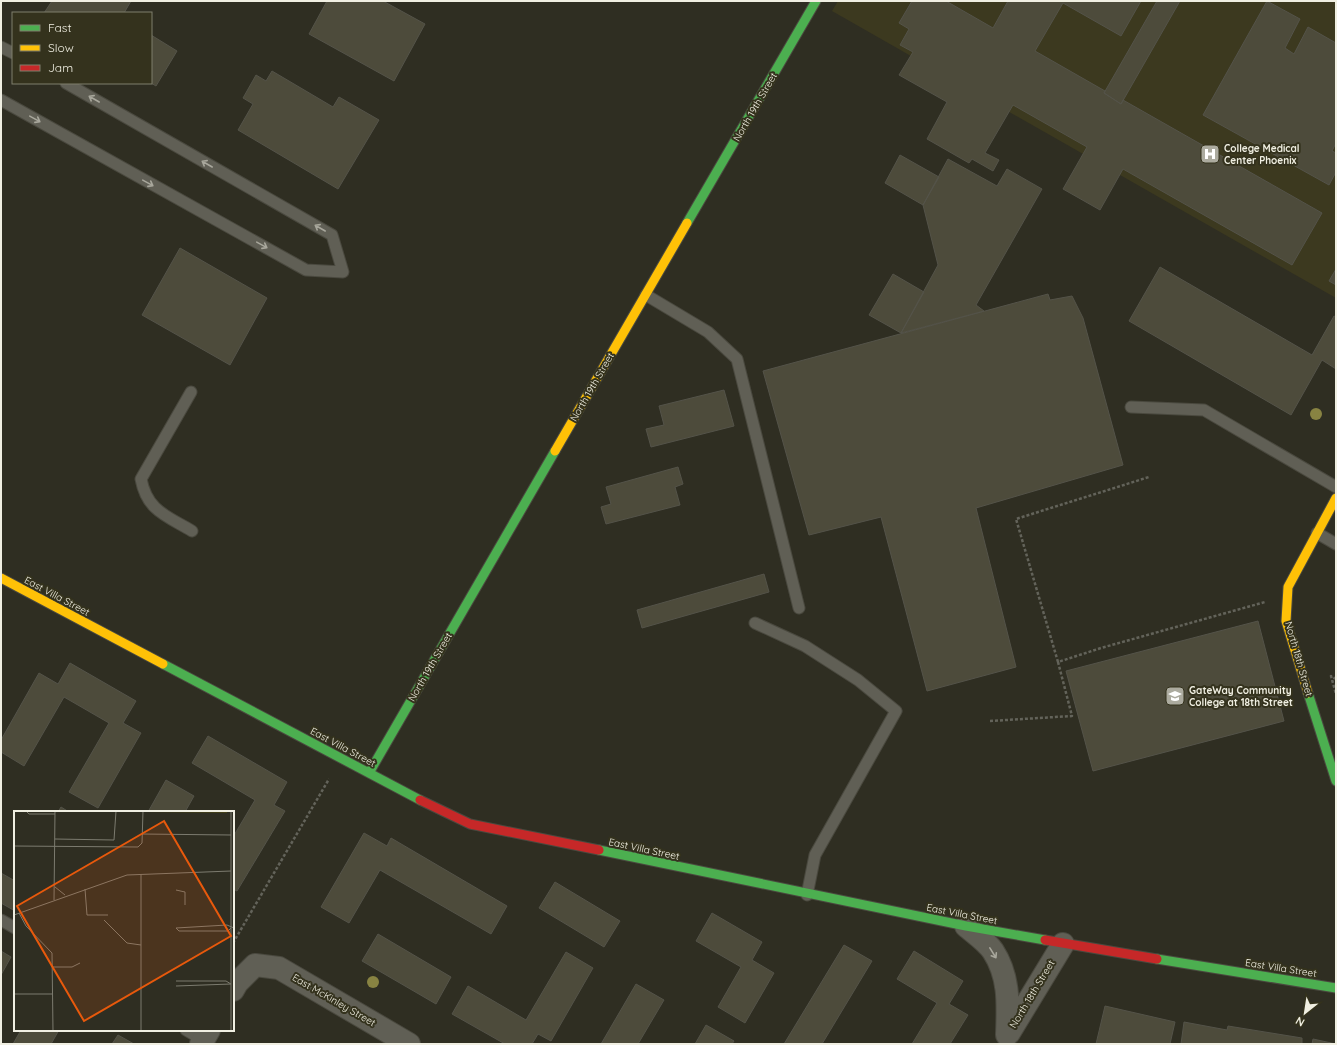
<svg xmlns="http://www.w3.org/2000/svg" width="1337" height="1045" font-family="Quicksand,sans-serif">
	<rect width="100%" height="100%" fill="#2f2e22"/>
	<!-- built -->
	<path fill="#3c391f" d="M838,1H1336V298L832,11Z"/>
	<!-- building -->
	<path fill="#4d4b3b" stroke="#545349" d="M52,1H131L124,13H44Z
		M327,1H383L425,24L394,81L309,34Z
		M912,1H946L993,28L1008,1H1141L1121,36L1063,3L1035,51L1105,91L1104,93L1121,104L1123,100L1322,213L1292,265L1123,169L1100,210L1063,189L1087,147L1013,105L985,153L999,160L993,171L972,159L969,163L927,139L947,102L899,75L913,52L900,45L909,29L899,23Z
		M1157,1H1180L1121,104L1104,93Z
		M1267,1L1300,19L1285,48L1294,54L1308,27L1336,43V143L1332,151L1336,153V172L1329,185L1203,115Z
		M151,35L177,51L156,86L151,83Z
		M272,71L333,107L339,97L379,120L338,189L238,130L253,104L243,98L256,75L266,81Z
		M900,155L939,177L923,205L885,183Z
		M948,159L997,186L1007,169L1042,189L976,305L984,311L901,333L938,265L923,205Z
		M180,248L267,298L230,365L142,315Z
		M1160,267L1312,355L1334,316L1336,317V369L1322,360L1291,415L1129,321Z
		M1336,269V285L1329,281Z
		M893,274L924,292L901,333L869,315Z
		M1048,294L1050,300L1072,296L1083,318L1123,465L976,508L1016,667L927,691L881,517L809,535L763,371Z
		M724,390L734,426L651,447L646,429L664,425L659,406Z
		M678,467L683,484L675,487L680,505L606,524L601,507L611,504L606,487Z
		M764,574L769,592L642,628L637,610Z
		M1258,621L1284,721L1093,771L1066,671Z
		M70,663L136,701L123,723L141,733L98,808L69,792L109,723L64,697L24,766L1,752V740L39,673L58,684Z
		M208,736L287,782L274,805L285,811L237,891L233,889V837L255,800L192,763Z
		M166,780L194,796L185,812H148Z
		M61,807L69,812H58Z
		M364,833L387,846L391,838L507,906L491,934L380,870L349,923L321,907Z
		M1,873L15,881V911L1,903Z
		M555,882L620,921L604,947L539,908Z
		M712,913L762,942L752,960L774,973L745,1023L718,1007L741,967L696,941Z
		M378,934L451,977L436,1004L362,961Z
		M844,945L872,961L822,1044H784Z
		M1,951L11,957L1,975Z
		M914,951L963,981L949,1004L968,1015L950,1044H912L937,1003L897,979Z
		M566,952L593,968L551,1041L538,1034L532,1044H505L452,1014L468,986L526,1020Z
		M636,984L664,1000L638,1044H601Z
		M1105,1006L1175,1022L1170,1044H1096Z
		M1184,1022L1227,1030L1228,1026L1302,1038V1044H1181Z
		M706,1025L734,1041L732,1044H695Z
		M21,1030H59L51,1044H13Z
		M118,1035L134,1044H112Z
		M1313,1039L1336,1044H1312Z"/>
	<g fill="none" stroke-linecap="round" stroke-linejoin="round">
		<defs>
			<path id="lane" d="M1,47L13,53
				M1,100L306,270L343,272L332,235L66,83
				M646,295L708,332L737,359L799,608
				M191,392L141,479C147,511 167,516 192,531
				M1131,407L1204,410L1336,487
				M1317,533L1336,544
				M755,623L805,646L858,680L896,711L815,855L807,895
				M1,920L15,928
				M186,1030L203,1040"/>
			<path id="street" d="M966,926C974,933 987,942 993,951C1010,977 1008,1005 1007,1035
				M233,990L237,983L255,965L279,968L409,1044
				M1009,1033L1063,944
				M201,1044L209,1030"/>
			<path id="fast" d="M687,223L816,1
				M163,664L420,800
				M1308,693L1336,781
				M369,773L555,451
				M599,850L966,926L1045,940
				M1157,959L1336,988"/>
			<path id="slow" d="M555,451L687,223
				M1,578L163,664
				M1308,693L1286,621L1288,587L1336,498"/>
			<path id="jam" d="M420,800L470,824L599,850
				M1045,940L1157,959"/>
		</defs>
		<!-- lane casing -->
		<use href="#lane" stroke="#4a493f" stroke-width="13"/>
		<!-- street casing -->
		<use href="#street" stroke="#4a493f" stroke-width="24"/>
		<!-- fast casing -->
		<use href="#fast" stroke="#4a493f" stroke-width="11"/>
		<!-- slow casing -->
		<use href="#slow" stroke="#4a493f" stroke-width="11"/>
		<!-- jam casing -->
		<use href="#jam" stroke="#4a493f" stroke-width="11"/>
		<!-- path -->
		<path stroke="#63635a" stroke-width="2.5" stroke-dasharray="3 2" stroke-linecap="butt" d="M1058,662L1016,519L1149,477
			M1336,679L1331,676L1336,694
			M990,721L1072,716L1058,662L1101,648L1265,602
			M233,943L329,779"/>
		<!-- lane -->
		<use href="#lane" stroke="#605f55" stroke-width="11"/>
		<!-- street -->
		<use href="#street" stroke="#605f55" stroke-width="22"/>
		<!-- fast -->
		<use href="#fast" stroke="#4caf50" stroke-width="9"/>
		<!-- slow -->
		<use href="#slow" stroke="#ffc107" stroke-width="9"/>
		<!-- jam -->
		<use href="#jam" stroke="#c62828" stroke-width="9"/>
	</g>
	<!-- trees -->
	<g fill="#888342">
		<circle cx="1316" cy="414" r="6"/>
		<circle cx="373" cy="982" r="6"/>
	</g>
	<!-- one-way arrows -->
	<defs><path id="oneway-shaft" d="M-6 0H5M1.5-3L5.5 0L1.5 3" fill="none" stroke-width="1.6" stroke-linecap="round" stroke-linejoin="round"/></defs>
	<g stroke="#a8a79c">
		<use href="#oneway-shaft" transform="translate(94 99) rotate(-150)"/>
		<use href="#oneway-shaft" transform="translate(35 119) rotate(29)"/>
		<use href="#oneway-shaft" transform="translate(207 164) rotate(-150)"/>
		<use href="#oneway-shaft" transform="translate(148 183) rotate(29)"/>
		<use href="#oneway-shaft" transform="translate(320 228) rotate(-150)"/>
		<use href="#oneway-shaft" transform="translate(262 245) rotate(29)"/>
		<use href="#oneway-shaft" transform="translate(993 953) rotate(58)"/>
	</g>
	<!-- icons -->
	<defs>
		<symbol id="hospital-square" viewBox="-11 -11 22 22"><rect x="-9" y="-9" width="18" height="18" rx="4" fill="#acab9f" stroke="#34321d"/><path d="M-5-5h3v3.5h4V-5h3V5h-3V1.5h-4V5h-3Z" fill="#fff"/></symbol>
		<symbol id="university-square" viewBox="-11 -11 22 22"><rect x="-9" y="-9" width="18" height="18" rx="4" fill="#acab9f" stroke="#34321d"/><path d="M0-5L7-2L0 1L-7-2ZM-4 1L0 2.5L4 1V4Q0 6-4 4Z" fill="#fff"/></symbol>
	</defs>
	<g fill-rule="evenodd">
		<use href="#hospital-square" x="1199" y="143" width="22" height="22"/>
		<use href="#university-square" x="1164" y="685" width="22" height="22"/>
	</g>
	<g text-anchor="middle" dominant-baseline="central" stroke-width="4" stroke-linejoin="round" paint-order="stroke">
		<!-- street labels -->
		<g font-size="10" fill="#f0efe2" stroke="#34321d">
			<text transform="translate(755 107) rotate(-60)">North 19th Street</text>
			<text transform="translate(592 387) rotate(-60)">North 19th Street</text>
			<text transform="translate(57 596) rotate(28)">East Villa Street</text>
			<text transform="translate(1299 659) rotate(74)">North 18th Street</text>
			<text transform="translate(430 667) rotate(-60)">North 19th Street</text>
			<text transform="translate(343 747) rotate(28)">East Villa Street</text>
			<text transform="translate(644 849) rotate(12)">East Villa Street</text>
			<text transform="translate(962 914) rotate(11)">East Villa Street</text>
			<text transform="translate(1281 968) rotate(9)">East Villa Street</text>
			<text transform="translate(1032 994) rotate(-59)">North 18th Street</text>
			<text transform="translate(334 1000) rotate(30)">East McKinley Street</text>
		</g>
		<!-- poi labels -->
		<g font-size="10" font-weight="bold" fill="#f0efe2" stroke="#34321d" text-anchor="start">
			<text x="1224" y="148">College Medical<tspan x="1224" dy="12">Center Phoenix</tspan></text>
			<text x="1189" y="690">GateWay Community<tspan x="1189" dy="12">College at 18th Street</tspan></text>
		</g>
	</g>
	<!-- overview -->
	<g transform="translate(14 811)">
		<rect width="220" height="220" fill="#2f2e22"/>
		<path d="M131,0H213V2L131,1Z" fill="#454119"/>
		<path fill="none" stroke="#7c7b6f" stroke-width="1" d="M12,0L15,3H41M217,0V220M128,23L217,24M41,28L100,29L102,0M0,35L124,36L128,32L129,0M41,76L51,84M71,78L73,104H94M162,79L171,81V94M40,89L41,0M5,102L12,115L38,142L39,220M0,104L113,64L217,60M90,109L113,132L127,134M162,117L213,114L220,117M162,117L165,120H214L217,117M38,156H58L66,152M162,170H212L217,173L162,175M0,183H38M127,220V63"/>
		<path fill="#e8590c" fill-opacity="0.15" stroke="#e8590c" stroke-width="2" d="M150,10L217,125L70,210L3,95Z"/>
		<rect width="220" height="220" fill="none" stroke="#f0efe2" stroke-width="2"/>
	</g>
	<!-- border -->
	<rect width="1337" height="1045" fill="none" stroke="#f0efe2" stroke-width="4"/>
	<!-- legend -->
	<rect x="12" y="12" width="140" height="72" fill="#34321d" stroke="#7f7e6c"/>
	<rect x="20" y="25" width="20" height="6" fill="#4caf50" stroke="#7f7e6c"/>
	<text x="48" y="32" font-size="12" fill="#f0efe2">Fast</text>
	<rect x="20" y="45" width="20" height="6" fill="#ffc107" stroke="#7f7e6c"/>
	<text x="48" y="52" font-size="12" fill="#f0efe2">Slow</text>
	<rect x="20" y="65" width="20" height="6" fill="#c62828" stroke="#7f7e6c"/>
	<text x="48" y="72" font-size="12" fill="#f0efe2">Jam</text>
	<!-- north arrow -->
	<g transform="translate(1305 1013) rotate(210)" stroke="#34321d" stroke-width="3" paint-order="stroke">
	<path d="M0-3L7 15L0 10L-7 15Z" fill="#f0efe2"/>
	<text y="-6" font-size="11" font-weight="bold" text-anchor="middle" fill="#f0efe2">N</text>
	</g>
</svg>
